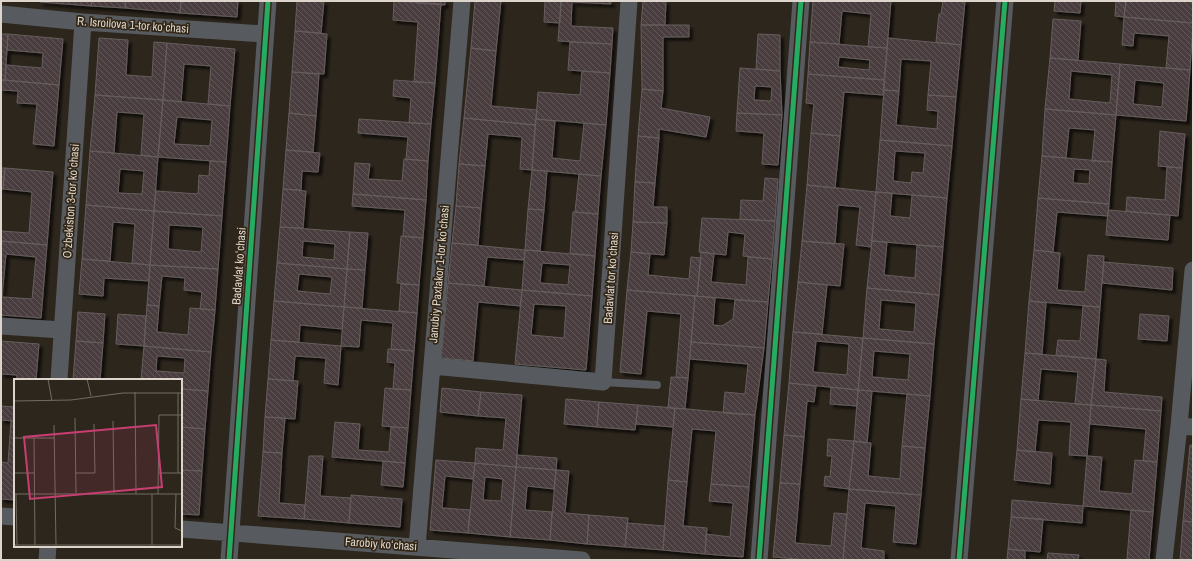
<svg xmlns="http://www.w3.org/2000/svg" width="1194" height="561" font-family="'Archivo Narrow',sans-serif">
	<defs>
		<pattern id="building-back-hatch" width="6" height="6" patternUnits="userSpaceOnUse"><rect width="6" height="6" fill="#483d3f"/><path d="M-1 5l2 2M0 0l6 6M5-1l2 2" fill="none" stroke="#625859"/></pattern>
		<filter id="shadow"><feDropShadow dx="3.5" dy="3.5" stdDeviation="1" flood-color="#0009"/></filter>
	</defs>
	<rect width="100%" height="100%" fill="#2d261d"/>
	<!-- building -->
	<path fill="url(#building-back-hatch)" stroke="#665e5d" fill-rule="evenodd" filter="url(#shadow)" d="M40,1H92L91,6L40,2Z
		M92,1H126L125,8L91,6Z
		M126,1H181L180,13L125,8Z
		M181,1H238L237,17L180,13Z
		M297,1H324L321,33L295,31Z
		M394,1L441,4L435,83L414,82L418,22L393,20Z
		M416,1H445V5L416,3Z
		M475,1H501L496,51L471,48Z
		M545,1H561L560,23L544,22Z
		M561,1H611V4L572,2L571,26L613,28L612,44L558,41Z
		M643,1H666L665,25H641Z
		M813,1H891L887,48L868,47L871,14L842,11L839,44L810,42Z
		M943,1H965L961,45L936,42L939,14H941Z
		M1055,1H1081L1080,13L1054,11Z
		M1116,1H1126L1124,17L1115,16Z
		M1126,1H1193V23L1124,17Z
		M1124,17L1193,23L1190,70L1166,68L1169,36L1134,33L1133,46L1122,45Z
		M1053,19L1081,21L1078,60L1050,58Z
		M641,25H689V37H663V91L642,89Z
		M295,31L327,34L324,74L292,72Z
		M1,34H8L5,80H1Z
		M8,34L63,39L59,85L5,80L6,65L42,68L43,53L7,50Z
		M758,34L780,35V71L756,69Z
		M99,38L128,40L126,75L152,77L154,42L167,43L163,100L95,95Z
		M888,38L961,45L956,97L928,95L931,61L901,59L899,91L884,90Z
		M570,42L612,44L610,73L568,70Z
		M810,42L887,48L884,80L808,74ZM839,57L870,60L869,70L838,67Z
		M167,43L235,49L230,106L208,104L211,66L184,64L181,102L163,100Z
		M471,48L496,51L491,106L537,110L535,125L464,118Z
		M1050,58L1120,64L1116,115L1045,109ZM1071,71L1112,75L1110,103L1069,99Z
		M1120,64L1190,70L1186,121L1116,115ZM1135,80L1164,83L1162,107L1133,104Z
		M740,68L780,71L782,115L737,113ZM755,86L772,87L771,101L754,100Z
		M582,71L610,73L606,125L536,119L538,92L580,95Z
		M292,72L319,74L316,116L289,113Z
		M808,74L884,80L883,95L844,92L840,136L811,133L814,104L806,103Z
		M1,80L59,85L54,146L33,144L37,104L17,103L18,91L1,90Z
		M394,80L435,83L431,124L409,123L411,98L393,96Z
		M642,89L663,91L661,108L710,117L706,137L659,129V138L638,136Z
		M884,90L899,91L896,125L937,129L938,111L927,110L928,95L956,97L952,146L880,140Z
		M95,95L163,100L158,157L141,155L144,114L117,112L114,153L90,151Z
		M163,100L230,106L226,162L158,157ZM177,117L212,120L210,146L174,144Z
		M1045,109L1116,115L1112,162L1092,161L1095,130L1069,128L1066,158L1042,156Z
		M289,113L316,116L313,152L286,150Z
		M737,113L782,115L778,165L762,164L764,133L736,131Z
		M464,118L535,125L532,170L520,169L522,137L488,134L485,166L459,164Z
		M359,119L431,124L428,161L406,159L408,137L358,133Z
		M536,119L555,121L552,158L580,161L584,123L606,125L601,176L532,170Z
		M1160,131L1185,134L1182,168L1158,166Z
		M811,133L840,136L835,188L807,185Z
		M638,136L659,138L655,183L635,182Z
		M880,140L952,146L947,198L876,192ZM895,151L925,153L923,173L912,172L911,183L893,181Z
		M286,150L320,153L318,172L302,171L301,190L283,189Z
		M90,151L158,157L154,211L86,205ZM120,169L144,171L142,194L118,193Z
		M1042,156L1112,162L1109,204L1038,198ZM1074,169L1090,170L1089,184L1073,183Z
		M404,159L428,161L426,200L353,194L355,163L370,164L368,179L402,181Z
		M210,161L226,162L222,216L154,211L156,191L198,194L199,175L209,176Z
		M459,164L485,166L481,208L456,206Z
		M1167,167L1182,168L1178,216L1126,211L1127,197L1165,200Z
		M1,168H5L3,189H1Z
		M5,168L53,172L47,245L1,241V231L29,233L32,192L3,189Z
		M532,170L547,171L544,210L528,209Z
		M579,174L601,176L598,214L575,212Z
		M765,178L778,179L775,221L740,219L741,200L763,201Z
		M635,182L655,183L653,207H667V223L633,222Z
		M807,185L876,192L871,247L856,245L860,207L838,205L835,244L802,241Z
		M283,189L306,191L303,228L280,227Z
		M876,192L892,193L890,216L910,218L912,195L947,198L943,247L872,241Z
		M353,194L426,200L423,238L403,236L405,210L352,206Z
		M1038,198L1109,204L1108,216L1057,212L1053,252L1034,250Z
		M86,205L154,211L150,265L132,263L135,224L113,222L110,261L82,259Z
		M456,206L481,208L478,245L452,243Z
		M528,209L544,210L540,251L525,250Z
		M1108,210L1170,215L1168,240L1106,235Z
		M154,211L222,216L218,269L150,265ZM169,225L203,227L201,252L168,249Z
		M573,212L598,214L595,256L570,253Z
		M702,218L775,221L772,259L743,256L745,234L728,232L726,255L699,252Z
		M633,222L667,223L664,255L631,252Z
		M280,227L350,232L347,269L277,263ZM303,241L335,244L334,260L302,257Z
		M350,232L368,233L365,270L347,269Z
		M401,236L423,238L419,285L397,283Z
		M1,241L47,245L41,318L1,315ZM6,254L36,257L32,299L2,297Z
		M802,241L844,244L840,286L798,282Z
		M872,241L887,242L884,275L915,278L917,245L943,247L939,295L867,288Z
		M452,243L525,250L524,260L487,257L484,286L448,283Z
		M525,250L595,256L592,296L522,290ZM542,263L570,265L568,285L540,283Z
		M1034,250L1060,253L1057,290L1085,292L1088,255L1104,256L1100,307L1029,301Z
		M631,252L650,254L648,275L689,279L691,257L701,258L697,296L627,290Z
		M701,252L714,254L711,282L746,285L748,257L772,259L768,302L697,296Z
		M82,259L150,265L149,281L104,278L103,296L79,294Z
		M1104,262L1173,268L1172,290L1102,283Z
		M277,263L347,269L344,307L274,301ZM299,274L332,277L330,294L297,291Z
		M150,265L218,269L215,310L200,309L202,292L184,290L185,278L162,276L159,306L147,305Z
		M347,269L365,270L362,308L344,307Z
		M798,282L827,285L822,334L793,332Z
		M448,283L522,290L520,306L478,302L473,361L441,358Z
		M401,284L419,285L417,313L399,311Z
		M867,288L939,295L934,344L863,338ZM881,300L916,303L914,332L879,329Z
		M522,290L592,296L586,370L515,364ZM534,304L566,306L564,338L531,335Z
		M627,290L695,296L688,378L676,377L681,314L647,311L641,374L620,372Z
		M695,296L715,298L713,325L722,326L733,319L735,300L768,302L764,348L691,342Z
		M274,301L344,307L342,329L300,325L299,342L271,340Z
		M1029,301L1046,303L1042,354L1025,353Z
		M147,305L159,306L157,332L188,335L190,308L215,310L211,352L144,346Z
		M1083,306L1100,307L1096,359L1056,355L1058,340L1080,341Z
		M344,307L417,313L414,351L391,349L393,323L361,320L359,347L341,346Z
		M78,312L105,314L103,343L76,341Z
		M118,314L146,316L144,346L116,344Z
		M1140,314L1169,316L1167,341L1138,339Z
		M793,332L863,338L858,390L789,383ZM816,341L849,344L847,375L813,372Z
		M863,338L934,344L930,396L858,390ZM874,351L910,354L908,380L872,377Z
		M271,340L341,346L338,385L324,383L326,358L295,356L293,381L268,379Z
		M1,341L39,344L36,380H17V375L1,374Z
		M76,341L103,343L100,380H73Z
		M691,342L764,348L755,415L723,413L725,392L745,394L748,364L690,359Z
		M144,346L211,352L208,391L181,389V380H141ZM157,356L185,358L184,373L156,371Z
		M388,349L414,351L411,390L393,389L395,363L387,362Z
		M1025,353L1096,359L1091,405L1075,404L1078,372L1041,369L1038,401L1021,399Z
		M1096,359L1106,360L1104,392L1162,397L1161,411L1091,405Z
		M671,377L688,378L685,409L668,408Z
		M268,379L298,381L295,419L265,417Z
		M789,383L816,386L814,402L807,401L804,437L784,435Z
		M831,387L858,390L857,406L830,404Z
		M385,388L411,390L408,428L382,426Z
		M442,388L481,392L478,416L440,412Z
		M181,389L208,391L205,429L181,427L182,397H181Z
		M858,390L872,391L867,443L854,441Z
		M481,392L522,395L516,467L475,463L476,448L503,450L506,418L478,416Z
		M907,394L930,396L925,448L902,446Z
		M566,399L599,402L597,427L564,424Z
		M1021,399L1091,405L1087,456L1069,455L1071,422L1038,420L1035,452L1017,450Z
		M599,402L638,405L635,430L597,427Z
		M15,405V421L1,420V406L15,407Z
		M638,405L675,408L673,427L636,424Z
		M1091,405L1161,411L1157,462L1143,461L1146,429L1090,424Z
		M675,408L755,415L749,487L711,484L716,431L692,429L687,482L668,480Z
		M265,417L285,418L282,453L263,452Z
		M11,421H15V500L1,499V462L8,463Z
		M335,422L360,424L358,450L389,452L391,427L408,428L405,463L332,457Z
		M182,427L205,429L202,471L181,470Z
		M784,435L804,437L800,484L780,483Z
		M828,439L854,441L849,489L824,486L825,476L830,477L832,456H827Z
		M854,441L871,443L868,476L900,479L902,446L925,448L921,495L849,489Z
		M1190,445H1193V522L1183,521Z
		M1017,450L1052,453L1050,484L1014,480Z
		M263,452L282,453L279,503L305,505L304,519L258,516Z
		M517,455L557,458L556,470L516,467Z
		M309,456H323L320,496L351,498L349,523L304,519Z
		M1087,456L1102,457L1099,491L1132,494L1135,460L1157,462L1153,512L1083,506Z
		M436,460L475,463L473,479L445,476L442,508L470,510L468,533L430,530Z
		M383,461L405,463L403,487L381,485Z
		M475,463L516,467L510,537L468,533ZM485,477L503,479L501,501L483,500Z
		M516,467L556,470L554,489L527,486L525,510L552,512L550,540L510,537Z
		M181,470L202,471L199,515L181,514Z
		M556,470L569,471L565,513L589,515L587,544L550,540Z
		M668,480L687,482L683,526L707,528L705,554L663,550Z
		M780,483L800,484L795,543L831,546L834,513L847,514L843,560H808L773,557Z
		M711,484L749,487L743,557L705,554L706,534L730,537L733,503L709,501Z
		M849,489L921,495L916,544L893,542L896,506L865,503L861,548L884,551V560H843Z
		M351,495L402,499L400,527L349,523Z
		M1012,500L1083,506L1082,523L1011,517Z
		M1131,510L1153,512L1149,560L1127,559Z
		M589,515L628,518L625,547L587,544Z
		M1011,517L1043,519L1040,552L1008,549Z
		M1183,521L1193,522V560H1180Z
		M627,523L665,526L663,550L625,547Z
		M1008,549L1025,551V560H1007Z
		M1048,553L1079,555L1078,560H1047Z"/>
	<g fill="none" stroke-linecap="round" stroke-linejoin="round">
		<!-- service -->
		<path stroke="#575a5e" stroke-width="8" d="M603,382L657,385"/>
		<!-- minor -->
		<path stroke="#575a5e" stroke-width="17" d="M1,14L83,22L265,34
			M1,326L62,330
			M432,366L603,382L629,1
			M59,380L83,22
			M1179,426L1193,427
			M1,516L15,517
			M181,529L582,560
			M417,547L462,1
			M47,560L48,546
			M229,560L268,1
			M759,560L801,1
			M959,560L1005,1
			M1164,560L1179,426L1193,270"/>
		<defs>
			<path id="cycleway" d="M229,560L268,1
				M759,560L801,1
				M959,560L1005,1"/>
		</defs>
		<!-- cycleway casing -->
		<use href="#cycleway" stroke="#332717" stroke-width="8"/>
		<!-- cycleway -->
		<use href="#cycleway" stroke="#26ab63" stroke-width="5"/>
	</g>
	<g text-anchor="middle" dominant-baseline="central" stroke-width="3.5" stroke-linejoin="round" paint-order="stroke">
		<!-- street labels -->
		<g font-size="12" fill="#ddd5cb" stroke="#332717">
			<text transform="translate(133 25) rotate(4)">R. Isroilova 1-tor koʻchasi</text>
			<text transform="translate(71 201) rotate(-86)">Oʻzbekiston 3-tor koʻchasi</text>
			<text transform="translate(239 266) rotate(-86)">Badavlat koʻchasi</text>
			<text transform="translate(439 274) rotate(-85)">Janubiy Paxtakor 1-tor koʻchasi</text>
			<text transform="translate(611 278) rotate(-86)">Badavlat tor koʻchasi</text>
			<text transform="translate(381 544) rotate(4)">Farobiy koʻchasi</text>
		</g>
	</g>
	<!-- overview -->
	<g transform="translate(14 379)">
		<rect width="168" height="168" fill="#2d261d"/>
		<path fill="none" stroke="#736c63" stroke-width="1" d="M34,0L38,22M73,0L77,17M121,13L122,115M164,14V94M0,22L57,21L109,14H168M61,39L62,114M99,42L100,114M40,46L42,166M0,59H40M20,59L21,166M0,94H20M61,94H81L80,45M145,94H168M0,115H168M2,115L3,166M138,115V166M144,115L145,36H168M162,115L161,149L168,152M0,166H168"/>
		<path fill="#c73e71" fill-opacity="0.15" stroke="#c73e71" stroke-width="2" d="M142,46L148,108L16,120L10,58Z"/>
		<rect width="168" height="168" fill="none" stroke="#ddd5cb" stroke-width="2"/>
	</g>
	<!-- border -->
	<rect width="1194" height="561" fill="none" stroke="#ddd5cb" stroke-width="4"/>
</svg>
